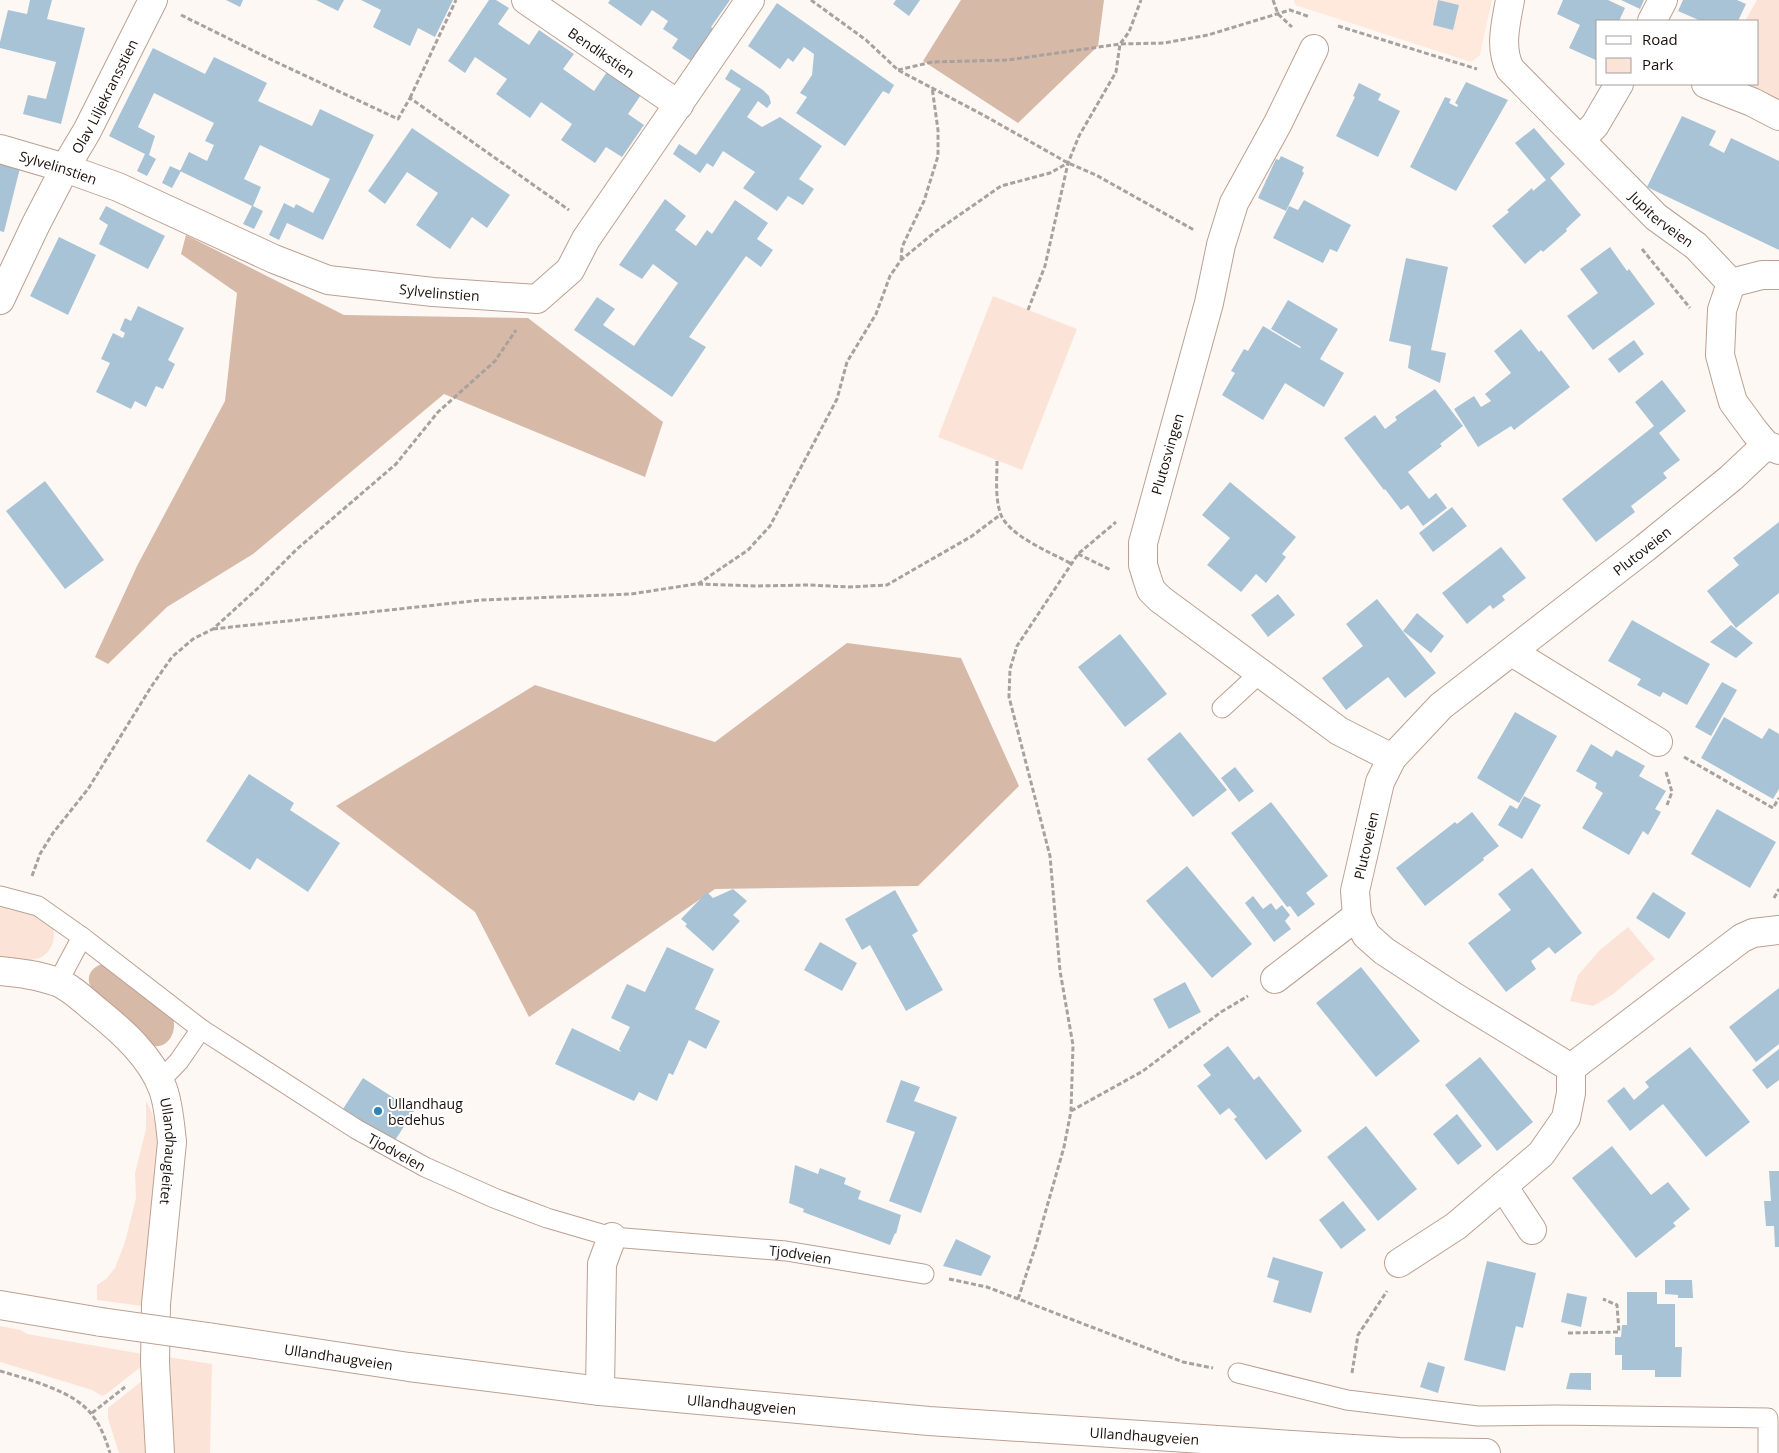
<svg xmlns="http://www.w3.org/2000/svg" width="1779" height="1453" font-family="'Open Sans',sans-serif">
	<rect width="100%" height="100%" fill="#fef8f5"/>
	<!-- built -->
	<path fill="#ffe9dc" d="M1294,0H1492L1480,55L1471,62L1295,5Z"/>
	<!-- green -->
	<path fill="#fbe4d7" d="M1757,0H1779V100L1747,84H1758V21H1745Z
		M993,296L1077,329L1022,470L938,437Z
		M0,900L51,921C59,940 50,960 28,960C19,960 9,957 0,956Z
		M1628,927L1655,959L1612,995L1593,1006L1570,1001L1578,975L1600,950Z
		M146,1101C171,1143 154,1192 148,1237C145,1260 144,1283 142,1306L97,1300V1285L106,1279L115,1268L125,1242L136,1198L135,1173L146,1129Z
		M0,1326L21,1330L27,1334L143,1354L142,1366L105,1395L102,1396L92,1390L0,1362Z
		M168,1357L212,1364L210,1453H173Z
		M143,1380L146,1453H119L108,1419V1408Z"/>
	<!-- forest -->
	<path fill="#d7b9a8" d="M961,0H1104L1098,46L1018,123L923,61Z
		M186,235L344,315L528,318L663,422L645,477L444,394L253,554L167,607L108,664L95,657L137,566L225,401L237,293L181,254Z
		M847,643L961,658L1019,786L918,886L715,889L529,1017L475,912L336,806L535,685L715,742Z
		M105,963L171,1014C180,1029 168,1052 150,1045C137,1033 91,995 89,982C87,971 97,965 105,963Z"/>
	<!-- building -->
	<path fill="#a8c3d5" d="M30,0H52L47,19L85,28L61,124L23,114L28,95L46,99L56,62L0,48V42L8,10L27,14Z
		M226,0H243L240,7Z
		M316,0H344L338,11Z
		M361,0H453L435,37L418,28L410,46L373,27L381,10Z
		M489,0H496L509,8L498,24L529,45L539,30L574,54L563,69L594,91L611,66L645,89L628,114L644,125L622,157L606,147L595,163L561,140L572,124L541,102L530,118L496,94L507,79L475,57L465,73L448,61Z
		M610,0H730L711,27L719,33L697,65L672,48L678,39L663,29L668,21L652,10L641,26L608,3Z
		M896,0H920L909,16L893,4Z
		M1438,0L1459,5L1453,30L1433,25Z
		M1563,0H1608L1625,8L1619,21H1598V61L1569,48L1580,25L1557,14Z
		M1621,0H1644L1640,9Z
		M1683,0H1737L1746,4L1738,21H1701L1678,11Z
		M777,3L894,85L889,94L883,91L845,146L796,113L807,97L800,93L812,75L814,54L804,47L793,62L788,58L780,69L748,46Z
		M153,48L205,74L214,57L267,83L258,101L312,126L320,109L374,135L323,240L287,223L279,240L269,235L284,203L294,208L296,204L313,213L330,179L260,145L244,179L261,187L253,206L263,211L254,229L243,224L252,206L180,171L189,152L207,161L214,145L205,141L214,123L154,93L138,127L155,136L149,155L156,159L147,176L137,171L145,154L109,136Z
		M731,69L763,90L769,96L771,103L767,108L758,101L747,117L762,127L780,117L822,146L799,179L814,189L803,205L788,196L777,211L743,188L755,172L723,151L713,167L707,163L700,173L673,154L679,144L696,155L741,89L725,79Z
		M1466,82L1508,100L1456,191L1410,167L1445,97L1451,99L1449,103L1457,107L1458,105L1455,103Z
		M1359,83L1381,94L1378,100L1400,111L1378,157L1336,136L1355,97L1353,96Z
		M1682,116L1716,131L1709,145L1724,153L1731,138L1779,161V250L1647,187Z
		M412,128L510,195L487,228L472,217L450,249L416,225L438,193L407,172L385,204L368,191Z
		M1534,128L1565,164L1550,178L1581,215L1566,229L1567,231L1543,252L1541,250L1525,264L1492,226L1509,212L1507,210L1532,188L1533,191L1546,180L1515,143Z
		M1281,156L1304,167L1302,171L1304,173L1286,211L1258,198L1276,159L1279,160Z
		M0,163L21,164L4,232L0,231Z
		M170,166L181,171L172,188L162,183Z
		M665,199L686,216L675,230L696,246L707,230L712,234L735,200L768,223L757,239L773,250L761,267L746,256L689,337L706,347L672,397L574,330L597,297L615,309L603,325L634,346L678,283L653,264L642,279L619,265Z
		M1304,200L1351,225L1337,252L1330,249L1323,263L1273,238L1289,206L1298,210Z
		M106,206L165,236L148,269L99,244L108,225L99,219Z
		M59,237L96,255L68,315L30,296Z
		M1610,247L1627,271L1629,269L1655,304L1593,350L1567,316L1598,293L1580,269Z
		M1406,258L1448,267L1431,350L1446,353L1440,383L1408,368L1411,346L1389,341Z
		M1288,300L1338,329L1320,359L1344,373L1324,407L1285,383L1263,420L1222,395L1235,373L1231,371L1244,349L1248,351L1263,326L1300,348L1301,347L1271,329Z
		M138,306L184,328L168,360L175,364L163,389L156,386L146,407L135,401L131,409L96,392L110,363L101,359L113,333L123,338L125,333L120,330L125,318L131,321Z
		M1521,329L1539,352L1541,350L1570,387L1514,430L1511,426L1478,447L1454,409L1474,396L1481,407L1491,401L1485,394L1511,373L1494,351Z
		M1634,340L1644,354L1619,373L1608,359Z
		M1662,380L1686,411L1659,433L1680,460L1663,473L1667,478L1631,506L1635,512L1596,542L1562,499L1654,426L1635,402Z
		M1435,389L1463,426L1440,444L1442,446L1408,472L1429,499L1436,493L1447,508L1423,526L1408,505L1401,510L1385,489L1384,490L1344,438L1375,415L1385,429L1397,420L1395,417Z
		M45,481L104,560L65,589L6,511Z
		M1230,482L1296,537L1282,554L1286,557L1266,583L1256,574L1241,592L1207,565L1230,538L1202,515Z
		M1452,507L1467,526L1433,552L1419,533Z
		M1779,522V593L1736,628L1707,591L1739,565L1733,558Z
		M1501,547L1526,578L1502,596L1505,600L1493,609L1490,605L1467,624L1442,593Z
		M1278,594L1295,615L1268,637L1251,615Z
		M1377,599L1436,673L1405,698L1388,677L1346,710L1322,678L1363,646L1346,624Z
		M1417,613L1444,636L1431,653L1403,631Z
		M1632,620L1710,664L1687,705L1663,692L1660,697L1637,685L1641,679L1608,661Z
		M1731,625L1753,643L1736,658L1710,642Z
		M1120,634L1167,694L1125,727L1078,667Z
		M1722,682L1737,690L1711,736L1695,727Z
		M1515,712L1557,736L1519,803L1477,778Z
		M1724,717L1762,739L1769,728L1779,734V789L1773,799L1701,758Z
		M1180,732L1227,790L1193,817L1147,759Z
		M1591,744L1612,757L1616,750L1645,766L1639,776L1666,791L1655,809L1661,812L1648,835L1643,831L1629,855L1582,828L1603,793L1595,788L1597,783L1576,771Z
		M1235,767L1254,791L1239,802L1221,778Z
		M249,774L294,803L290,810L340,843L308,892L257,858L250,870L206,841Z
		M1524,796L1541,805L1522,839L1498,825L1510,805L1517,809Z
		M1271,802L1328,876L1306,893L1315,904L1298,917L1290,906L1287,907L1231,833Z
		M1717,809L1776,842L1750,888L1691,854Z
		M1472,812L1499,846L1483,858L1484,860L1425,906L1396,868L1455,822L1457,824Z
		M1187,866L1252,944L1212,978L1146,901Z
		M1532,868L1582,933L1555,954L1549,947L1531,961L1536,969L1506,992L1468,943L1511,910L1498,894Z
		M733,889L747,901L733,915L740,921L713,951L685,926L687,924L681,919L707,892L713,898Z
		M895,890L918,931L912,935L943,990L906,1011L870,945L862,950L845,919Z
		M1653,892L1686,913L1669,939L1636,918Z
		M1253,896L1263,909L1271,903L1276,910L1282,905L1290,915L1285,921L1291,929L1274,942L1245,903Z
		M820,942L857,963L842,991L804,970Z
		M667,947L714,969L695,1009L720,1021L706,1049L689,1040L673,1075L669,1073L657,1101L639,1092L634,1101L555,1064L572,1028L621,1052L619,1049L630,1027L611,1018L627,984L645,992Z
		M1361,967L1420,1041L1376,1077L1316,1003Z
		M1185,982L1201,1012L1169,1029L1153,999Z
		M1779,988V1044L1756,1062L1729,1027Z
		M1228,1046L1254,1080L1259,1076L1302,1131L1266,1160L1234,1119L1237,1117L1229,1108L1220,1115L1197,1086L1211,1075L1203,1065Z
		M1690,1047L1750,1122L1706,1157L1663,1104L1630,1131L1607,1101L1624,1087L1634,1100L1649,1087L1645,1082Z
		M1779,1049V1080L1767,1089L1752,1070Z
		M1480,1057L1533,1122L1497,1151L1445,1085Z
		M363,1078L414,1111L392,1145L341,1112Z
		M901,1080L920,1087L914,1101L957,1117L921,1213L889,1201L915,1132L886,1122Z
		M1457,1114L1482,1146L1458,1165L1433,1134Z
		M1366,1126L1417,1189L1378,1221L1327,1157Z
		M1612,1146L1651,1195L1668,1182L1690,1209L1673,1223L1676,1226L1636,1258L1572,1178Z
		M795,1165L818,1174L820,1168L846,1178L844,1184L861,1191L858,1199L901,1215L896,1234L895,1233L890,1245L803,1212L804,1209L789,1203Z
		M1769,1171H1779V1247H1775L1774,1226H1766L1764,1201H1771Z
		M1343,1201L1366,1230L1341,1249L1319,1220Z
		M956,1239L991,1256L981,1276L943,1266Z
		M1273,1257L1323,1272L1311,1313L1273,1302L1279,1281L1267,1277Z
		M1487,1261L1536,1273L1523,1328L1516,1326L1505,1371L1464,1360Z
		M1665,1280H1692L1693,1298H1678V1295L1665,1294Z
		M1627,1292H1657V1304H1675V1347H1682L1681,1377H1655V1370H1622V1355H1615V1337H1621L1622,1325H1627Z
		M1567,1293L1587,1297L1581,1327L1561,1322Z
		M1428,1362L1445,1367L1438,1393L1420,1387Z
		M1570,1373H1591V1390L1566,1389Z"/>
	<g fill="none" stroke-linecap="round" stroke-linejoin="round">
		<defs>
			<g id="service">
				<path d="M1222,708L1261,672"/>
				<path id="s1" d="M0,896L38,906L82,937L201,1029L356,1129L425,1167L494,1198L547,1218L612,1237L786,1251L924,1274"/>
				<path d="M58,982L82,937"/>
				<path d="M160,1081L179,1061L201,1029"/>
				<path d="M1238,1373L1347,1400L1478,1416L1556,1415L1768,1418V1453"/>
			</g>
			<g id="minor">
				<path id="s2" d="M526,0L679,105"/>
				<path id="s3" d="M1510,0C1506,23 1499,47 1510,69L1656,217L1696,246L1731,283L1722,310L1720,355L1727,381L1733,402L1755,432L1766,445L1779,450"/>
				<path d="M1652,21L1663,0"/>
				<path d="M1314,49L1278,123L1234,203L1221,245L1209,303L1143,543V565L1147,578L1151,590L1160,599L1339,731L1392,758"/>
				<path d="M1706,84L1752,102L1779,116"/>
				<path d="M1581,140L1595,125L1619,84"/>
				<path id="s4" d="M0,149L65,168L118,187L274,259L328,280L433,292L537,299L570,270L586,239L750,0"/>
				<path d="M1731,283L1762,275H1779"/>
				<path id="s5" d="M0,300L36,224L65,168L87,131L153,0"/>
				<path d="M1512,652L1658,742"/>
				<path id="s6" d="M1357,916L1355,891L1380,782L1392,758L1441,706L1645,548L1731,478L1766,445"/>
				<path id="s7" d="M0,971C19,973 38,975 57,982C69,986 86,1002 97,1011C123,1032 151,1057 163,1089C169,1106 170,1125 172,1142L156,1304L155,1363L160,1453"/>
				<path d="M1275,979L1357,916L1366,935L1384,951L1453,996L1571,1068"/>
				<path d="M1503,1186L1532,1230"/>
				<path d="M1399,1263L1456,1226L1541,1154L1566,1118L1571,1093V1068L1742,938L1753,933L1779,930"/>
				<path d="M600,1391L602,1264L612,1237"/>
			</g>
			<g id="secondary">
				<path d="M0,1305L101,1322"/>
				<path id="s8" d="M208,1337L409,1367L600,1391L929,1421L1399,1452L1486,1453"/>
			</g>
		</defs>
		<!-- service casing -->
		<use href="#service" stroke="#bca091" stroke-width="21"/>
		<!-- minor casing -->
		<use href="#minor" stroke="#bca091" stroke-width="30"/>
		<!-- secondary casing -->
		<use href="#secondary" stroke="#bca091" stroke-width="30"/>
		<!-- path -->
		<path stroke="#a8a19d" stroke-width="3" stroke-dasharray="5 2.5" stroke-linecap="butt" d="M811,0L866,40L898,70L985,116L1068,163L1096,175L1194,230
			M1273,0L1278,14L1292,27
			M181,15L276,62L398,119L410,98L569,210
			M1338,26L1477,69
			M898,70L932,62L1008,60L1120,44L1164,43L1208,35L1290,10L1310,17
			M410,98L456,0
			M1642,249L1690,308
			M901,260L902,247L924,201L938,156V130L932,87
			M1028,310L1045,266L1068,163L1079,136L1116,72L1120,44L1129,32L1141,0
			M997,461C997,478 995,496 1000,512C1006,535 1052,553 1072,564
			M1078,554L1111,570
			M698,584L748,550L770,526L837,399L847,362L876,314L890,276L901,260L935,232L1001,186L1050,173L1068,163
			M213,629L482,600L631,594L696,584L756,586L809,585L849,587L887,585L972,536L1000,515
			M1684,757L1773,808L1779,798
			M1666,772L1672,792L1667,805
			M32,876L40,854L53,833L88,789L151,687L172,657L193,639L213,629L257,589L297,549L396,464L438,412L495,361L516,330
			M1774,898L1779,889
			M1071,1111L1143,1071L1221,1012L1248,996
			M949,1279L987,1287L1183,1362L1213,1368
			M1018,1299L1036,1245L1064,1147L1071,1111L1073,1045L1060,971L1050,856L1009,697L1010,669L1017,646L1078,554L1116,522
			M1568,1333L1619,1332L1617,1305L1603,1299
			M0,1371C27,1379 75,1391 92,1415C101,1426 106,1440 110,1453
			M1352,1373L1358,1335L1387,1291
			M92,1413L125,1387"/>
		<!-- service -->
		<use href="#service" stroke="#fff" stroke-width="19"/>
		<!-- minor -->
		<use href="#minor" stroke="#fff" stroke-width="28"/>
		<!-- secondary -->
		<use href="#secondary" stroke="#fff" stroke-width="28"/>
		<defs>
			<path id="secondary-bridge" d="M101,1322L208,1337"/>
		</defs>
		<!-- secondary-bridge casing -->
		<use href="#secondary-bridge" stroke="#bca091" stroke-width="30" stroke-linecap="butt"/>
		<!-- secondary-bridge -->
		<use href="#secondary-bridge" stroke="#fff" stroke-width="28"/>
	</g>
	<!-- markers -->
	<circle fill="#2e84b3" stroke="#fff" stroke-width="2" cx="378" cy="1111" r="5"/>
	<g text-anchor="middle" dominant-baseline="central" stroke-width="4" stroke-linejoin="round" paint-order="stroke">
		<!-- street labels -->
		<g font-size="14" fill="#1a100b" stroke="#fff">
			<text stroke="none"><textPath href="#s2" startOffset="92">Bendikstien</textPath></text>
			<text stroke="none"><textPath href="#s5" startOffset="229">Olav Liljekransstien</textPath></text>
			<text stroke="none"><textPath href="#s4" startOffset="61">Sylvelinstien</textPath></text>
			<text stroke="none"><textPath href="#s3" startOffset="284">Jupiterveien</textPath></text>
			<text stroke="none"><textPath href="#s4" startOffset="466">Sylvelinstien</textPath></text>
			<text transform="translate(1167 454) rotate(-74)">Plutosvingen</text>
			<text stroke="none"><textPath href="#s6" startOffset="489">Plutoveien</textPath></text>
			<text stroke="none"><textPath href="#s6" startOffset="72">Plutoveien</textPath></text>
			<text stroke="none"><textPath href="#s7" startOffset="274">Ullandhaugleitet</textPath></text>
			<text stroke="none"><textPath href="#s1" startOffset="475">Tjodveien</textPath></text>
			<text stroke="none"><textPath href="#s1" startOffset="896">Tjodveien</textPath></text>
			<text stroke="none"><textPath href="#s8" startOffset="132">Ullandhaugveien</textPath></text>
			<text stroke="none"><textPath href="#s8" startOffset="538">Ullandhaugveien</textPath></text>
			<text stroke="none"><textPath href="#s8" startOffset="942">Ullandhaugveien</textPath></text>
		</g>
		<!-- poi labels -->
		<g font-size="14" fill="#1a100b" stroke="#fff" text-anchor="start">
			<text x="388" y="1103">Ullandhaug<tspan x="388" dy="16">bedehus</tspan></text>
		</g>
	</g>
	<!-- legend -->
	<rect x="1596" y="20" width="162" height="65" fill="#ffffff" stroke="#a39f9d"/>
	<rect x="1606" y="36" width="25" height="8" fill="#ffffff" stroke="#a39f9d"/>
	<text x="1642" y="45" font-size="15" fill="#1a100b">Road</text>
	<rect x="1606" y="58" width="25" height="15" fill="#fbe4d7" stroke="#a39f9d"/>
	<text x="1642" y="70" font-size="15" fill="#1a100b">Park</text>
</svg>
